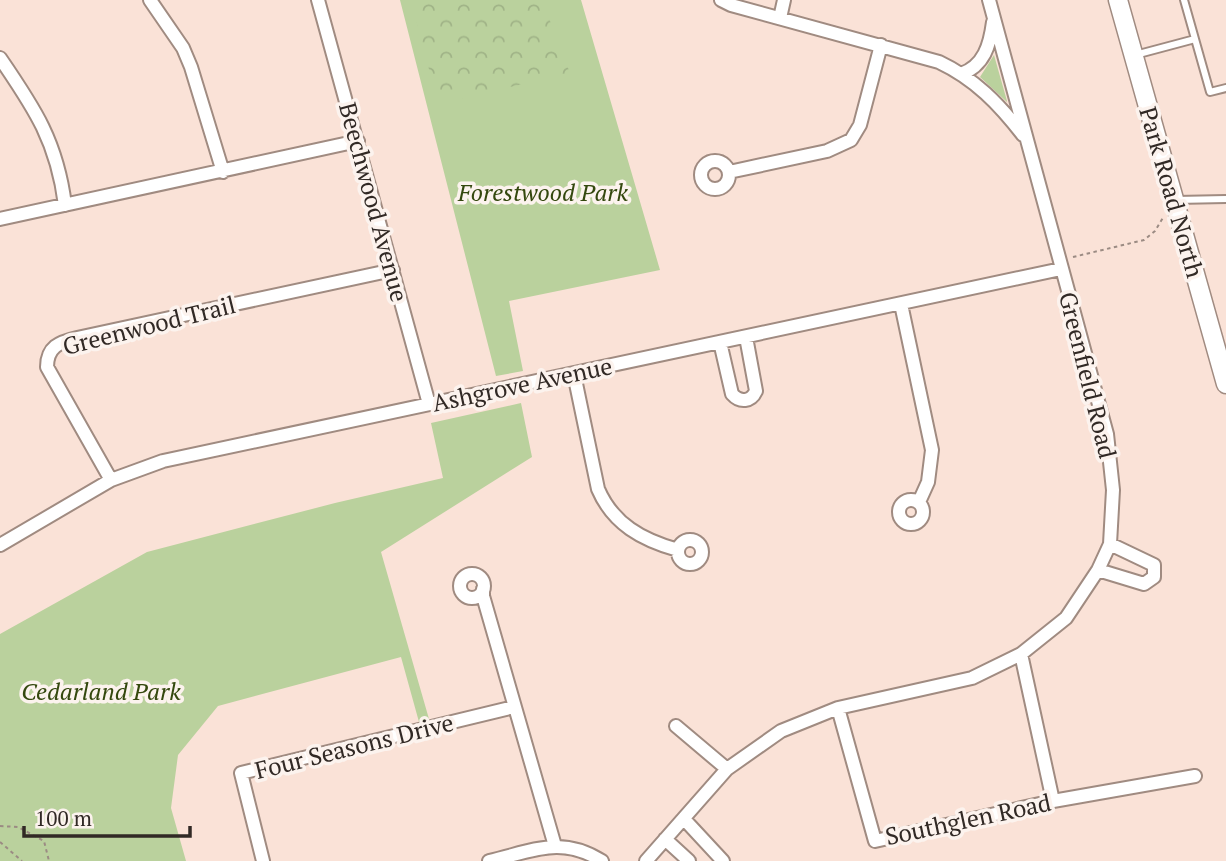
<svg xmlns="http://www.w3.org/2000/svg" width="1226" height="861" font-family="'PT Serif',serif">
	<defs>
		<pattern id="forest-crowns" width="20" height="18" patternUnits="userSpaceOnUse" patternTransform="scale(1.75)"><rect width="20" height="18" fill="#bad19d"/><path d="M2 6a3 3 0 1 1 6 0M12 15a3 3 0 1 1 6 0" fill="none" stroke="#a0b387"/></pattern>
	</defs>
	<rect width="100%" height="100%" fill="#fae2d7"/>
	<!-- green -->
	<path fill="#bad19d" d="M400,0H581L660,270L509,301L523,371L496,376Z
		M994,55L1007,101V102L980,77Z
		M521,403L532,457L381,552L429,719L419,722L401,657L218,706L178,755L171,808L186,861H0V634L147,552L335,503L443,478L431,423Z"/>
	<!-- forest -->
	<path fill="url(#forest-crowns)" d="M411,0H542L570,73L438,104Z"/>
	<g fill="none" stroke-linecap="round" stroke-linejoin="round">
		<defs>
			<path id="service" d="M1184,0L1210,92L1226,88
				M1135,55L1195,39
				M1176,200L1226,199"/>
			<path id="minor" d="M150,0L183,48L191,67L223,172
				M318,0L429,404
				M721,0L731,5L939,62C975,79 999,104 1023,135
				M780,18L784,0
				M0,58C35,109 57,142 65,205
				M961,74C984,66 990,45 993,22
				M701 175a14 14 0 1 1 28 0a14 14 0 1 1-28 0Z
				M729,172L827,151L851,140L860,125L881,45
				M0,219L358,141
				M901,304L932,450L928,482L919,502
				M720,342L732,394C740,403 751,402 756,391L746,337
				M574,374L598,489C613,524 642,540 678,550
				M111,480L47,367C47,347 59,342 77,338L393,270
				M899 512a12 12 0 1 1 24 0a12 12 0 1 1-24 0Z
				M678 552a12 12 0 1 1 24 0a12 12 0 1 1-24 0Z
				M0,545L111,480L163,461L1061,269
				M1098,570L1144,584L1154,577V565L1110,544
				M460 586a12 12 0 1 1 24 0a12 12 0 1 1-24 0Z
				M483,589V596L555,846
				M1021,654L1053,801
				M838,708L875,841L1053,801L1195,776
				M676,726L727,769
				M684,819L723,861
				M665,839L689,861
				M263,861L241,773L514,707
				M489,861C533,851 561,835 602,861
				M646,861L727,769L781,731L838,708L972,678L1021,654L1066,618L1098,570L1110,544L1113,490L1107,434L989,0"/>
			<path id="secondary" d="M1118,0L1226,384"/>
		</defs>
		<!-- service casing -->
		<use href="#service" stroke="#a08b81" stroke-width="10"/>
		<!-- minor casing -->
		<use href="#minor" stroke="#a08b81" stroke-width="16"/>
		<!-- secondary casing -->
		<use href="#secondary" stroke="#a08b81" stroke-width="21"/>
		<!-- path -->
		<path stroke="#9b8b83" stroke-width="2" stroke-dasharray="3.5 3.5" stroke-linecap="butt" d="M1073,257L1144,240L1155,231L1164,216
			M0,826L18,827L44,841L49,861
			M0,842L22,861"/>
		<!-- service -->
		<use href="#service" stroke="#fff" stroke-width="6"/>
		<!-- minor -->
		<use href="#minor" stroke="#fff" stroke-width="12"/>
		<!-- secondary -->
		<use href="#secondary" stroke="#fff" stroke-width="18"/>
	</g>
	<g text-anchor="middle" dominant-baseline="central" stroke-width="7" stroke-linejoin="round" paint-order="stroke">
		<!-- park labels -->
		<g font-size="24" font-style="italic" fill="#34480e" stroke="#fcf3ee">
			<text x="543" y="192">Forestwood Park</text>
			<text x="101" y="691">Cedarland Park</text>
		</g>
		<!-- street labels -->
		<g font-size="24" fill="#312925" stroke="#fcf3ee">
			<text transform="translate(1172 192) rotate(74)">Park Road North</text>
			<text transform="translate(374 202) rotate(75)">Beechwood Avenue</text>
			<text transform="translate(149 325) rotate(-14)">Greenwood Trail</text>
			<text transform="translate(1088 375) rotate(76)">Greenfield Road</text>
			<text transform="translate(522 384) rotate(-12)">Ashgrove Avenue</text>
			<text transform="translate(354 746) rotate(-14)">Four Seasons Drive</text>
			<text transform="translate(968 819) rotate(-12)">Southglen Road</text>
		</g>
	</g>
	<!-- scale -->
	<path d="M24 826v10h166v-10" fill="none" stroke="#312925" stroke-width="3.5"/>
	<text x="35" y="826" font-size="21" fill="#312925" stroke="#fcf3ee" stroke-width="5" paint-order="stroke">100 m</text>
</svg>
